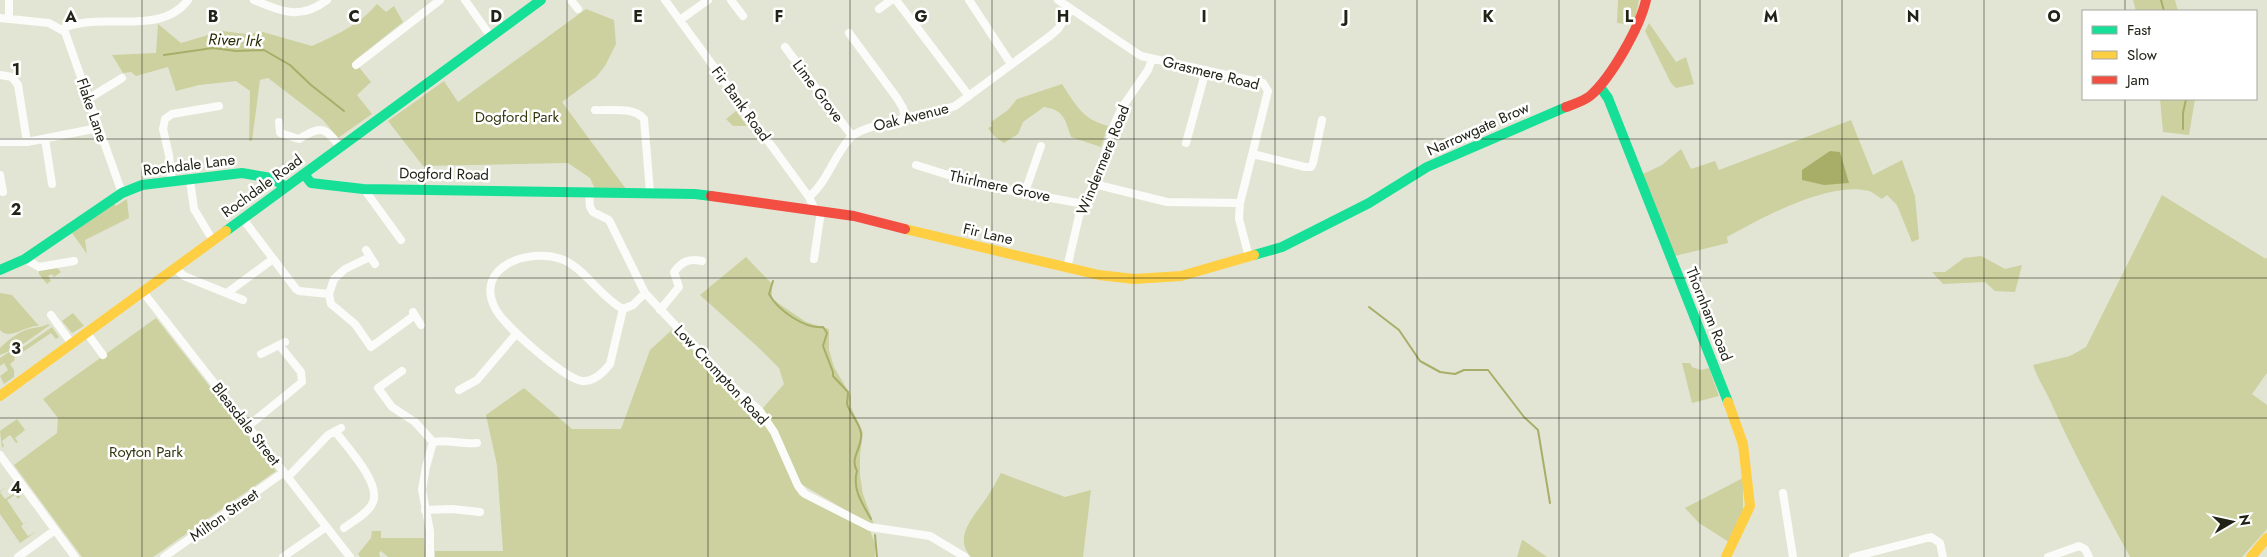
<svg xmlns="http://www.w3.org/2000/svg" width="2267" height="557" font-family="Jost,sans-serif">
	<rect width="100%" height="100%" fill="#e3e5d4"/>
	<!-- green -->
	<path fill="#ccd19f" d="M1618,0H1639L1634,25L1617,23Z
		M2133,0H2175L2178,11H2136Z
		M377,4L386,12L394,6L403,22L354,61L371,82L357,95L372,114L338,138L323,120L268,78L260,80L252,141H249L250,91L236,81L199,85L176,91L168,67L136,76L131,72L123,73L112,55L156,53L158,24L181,43L222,31L246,34L263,32L312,46C336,35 359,25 377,4Z
		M586,9L614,20L616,44L605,66L596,77L562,102L626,189H595L590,178L568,163L423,166L388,121L444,81L458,102Z
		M1649,23L1676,62L1686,57L1694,84L1676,88L1671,83L1645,31Z
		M1062,84C1076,105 1082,119 1108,126L1101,147L1071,137C1065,119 1064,110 1044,107L1023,122L1018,134L1004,143L994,136L988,128L992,126L991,122L1008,110L1017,99Z
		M2160,99H2195L2189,135L2163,132Z
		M736,111L747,126H733L726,119Z
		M1851,120L1873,175L1902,160L1915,196L1919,239L1912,242L1897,205L1887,195L1882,199C1878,197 1873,192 1869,191C1828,181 1762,218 1727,237L1728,243L1675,256L1643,174L1662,165L1681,149L1691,169L1715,161L1719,170Z
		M2162,195L2266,259L2267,257V373L2252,394L2267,405V529L2242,557H2130C2103,507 2076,458 2053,407C2047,392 2038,380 2033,365L2070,356L2086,347Z
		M127,199L129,218L85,240L87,254L72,233L114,204L116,206Z
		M1981,256L2005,269L2022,265L2015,292L1995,291L1985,282L1943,284L1932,272H1945L1964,258Z
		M746,257L772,284V299L806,322L829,329V350L834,367L851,396V407L863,433L860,455V476L863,494L874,524L868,523L801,484L778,431L763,408L784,384L779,368L760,349L700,295Z
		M57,268L61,272L54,277L52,274L48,276L51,281L47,284L39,274V270Z
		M0,293L12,295L39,326C25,325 10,341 0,330Z
		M73,313L84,326L72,333L62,321Z
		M156,318L276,471L153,557H82L14,465L57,433L58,418L43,399Z
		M48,324L50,325L19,347L0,355V348C8,340 17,333 28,329C36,327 41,328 48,324Z
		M52,327L59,337L56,339L51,333L14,358L15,360L10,364L14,370V377L4,384L0,376L8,370L4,363L0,366V358L9,352L12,355Z
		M675,327L727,386L764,421L778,446L799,495L870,530L875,544V557H435V551H503L497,465L486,415L524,388L572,429H621L650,350Z
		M1682,363H1690L1692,367L1701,370L1709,368L1719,396L1692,403Z
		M17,419L25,430L15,438L18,442L16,443L10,435L2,441L4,446L2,448L0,431Z
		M1001,473L1065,497L1091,490L1083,557H971C951,535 978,513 989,494C993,488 997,480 1001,473Z
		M1743,478V513L1729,542L1699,523L1685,508Z
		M6,487L0,492L5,499L18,491L21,496L18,499L15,495L7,500L23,524L29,520L21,526L28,536L37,531L20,543L0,514V491Z
		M372,531H381V538H424L425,557H388L381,551L379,553L380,557H360L358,554L371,538Z
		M1522,540H1523L1547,557H1517Z"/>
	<!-- water -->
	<path fill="#a8ae68" d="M1830,151L1840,152L1849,183L1824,185L1802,180V170Z"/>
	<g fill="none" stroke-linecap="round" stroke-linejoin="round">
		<!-- stream -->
		<path stroke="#a8ae68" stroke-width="2" d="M2161,0L2164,11
			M164,55L213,48L236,51L264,50L290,65L311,85L344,111
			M2183,129V113L2186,99
			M773,281L769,294C778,310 804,329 823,327L827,333L823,346L833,372V376L848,392C848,396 847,401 847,404C850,414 860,423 861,433C863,447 849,458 857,471C852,489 862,503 871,519
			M1369,307L1399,330L1420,361L1440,372L1455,374L1464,370H1488L1524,417L1538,430L1550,503
			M875,535L877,557"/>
		<!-- street -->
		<path stroke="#fbfbf9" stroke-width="8" d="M254,0C281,12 301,20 327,0
			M465,0L491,37
			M571,0L578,9
			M665,0L809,197L815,210
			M731,0L743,16
			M896,0L969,96
			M969,0L1011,64
			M1058,0L1141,56L1263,83L1268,91L1240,203L1239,219L1249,257
			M879,9L891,0
			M0,18L49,23L65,32L122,193
			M9,19V0
			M680,20L708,0
			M62,29C100,10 159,38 188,0
			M849,33L897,98L903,108L905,120
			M785,47L852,136
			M356,65L440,0
			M0,75L12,77L18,85L27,142
			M88,99L122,78
			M595,110C610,111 634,106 644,119L650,192
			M279,122L280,133L299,139C322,125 325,127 341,148
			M45,139L52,184
			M0,142H27L98,128
			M1186,143L1206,70
			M1253,154L1305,167H1311L1313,163L1322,120
			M916,165L980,185L1084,204
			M0,175L3,192
			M190,180L194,209L209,234
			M172,182L169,155L163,129L165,119L172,114L219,106
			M1094,184L1167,202L1240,203
			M364,189L401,240
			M589,192L590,207L593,212L609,220L645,293L734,388L759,410L774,432L798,486L805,494L870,527L930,536L965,557
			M1025,192L1041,146
			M809,197C828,181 834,155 851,137C865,123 931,115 955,106L1050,36L1058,29L1071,9
			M243,219L296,289L299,291L329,294
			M366,250L375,264
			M370,257L345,269L334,279L329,294L331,304L355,324L371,347L415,315
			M25,259L39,267L74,261
			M814,259L821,211
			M175,268L184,276L243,300
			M1067,268L1079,216L1100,170L1114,125L1121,109L1148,70L1152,59
			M143,292L350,557
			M227,293L273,259
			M623,309C600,297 584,267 561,259C529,248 474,266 495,308C502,324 565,379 582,381C594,382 603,373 610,364L623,309L633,305L645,293
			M660,310L679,287L674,272C682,261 690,258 702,261
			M413,312L421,325
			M51,315L72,344
			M87,333L103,355
			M261,354L285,342
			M402,371L378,388L392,407L415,422L433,442
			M459,390L477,380L516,334
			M247,427L302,382L301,372L280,346
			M335,431C347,447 381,483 373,502C369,513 353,521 344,528
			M433,442C449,439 462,445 477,443
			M0,455L75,557
			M288,477L328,435L341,428
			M1783,493L1793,557
			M425,510L452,509L480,512
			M18,557L55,530
			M164,557L284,472
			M283,557L326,527
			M430,557V531L422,490L426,467L433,442
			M1853,557L1931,537L1940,543L1943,557
			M2048,557L2079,546L2085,549L2089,557"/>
		<!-- fast -->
		<path stroke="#16e098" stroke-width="10" d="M1600,87L1608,98L1728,402
			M304,174L311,183L363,189L695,194L711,196
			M226,231L541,0
			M1254,255L1282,247L1369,203L1427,167L1566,107
			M0,270L25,259L122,193L142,185L242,173L271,178L286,187"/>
		<!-- slow -->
		<path stroke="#ffcf43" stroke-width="10" d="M905,229L1099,275L1134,279L1181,276L1254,255
			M0,396L226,231
			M1726,557L1750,506L1743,444L1728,402
			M2251,557L2267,538"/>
		<!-- jam -->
		<path stroke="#f24e42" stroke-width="10" d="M1566,107C1574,104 1584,101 1590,96C1611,78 1640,27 1646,0
			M711,196L854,216L905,229"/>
	</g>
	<!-- grid -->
	<path fill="none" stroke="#222317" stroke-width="1" stroke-opacity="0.55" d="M142,0V557M283,0V557M425,0V557M567,0V557M708,0V557M850,0V557M992,0V557M1134,0V557M1275,0V557M1417,0V557M1559,0V557M1700,0V557M1842,0V557M1984,0V557M2125,0V11M2125,99V557M0,139H2267M0,278H2267M0,418H2267"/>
	<g text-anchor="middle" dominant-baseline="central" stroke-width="5" stroke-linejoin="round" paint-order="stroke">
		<!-- street labels -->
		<g font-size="15" fill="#222317" stroke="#fff">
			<text transform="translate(1211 73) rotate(14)">Grasmere Road</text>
			<text transform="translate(818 91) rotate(53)">Lime Grove</text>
			<text transform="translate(741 104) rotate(54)">Fir Bank Road</text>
			<text transform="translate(92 110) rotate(71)">Flake Lane</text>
			<text transform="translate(911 117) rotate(-14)">Oak Avenue</text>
			<text transform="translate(1478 129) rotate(-24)">Narrowgate Brow</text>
			<text transform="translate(1103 160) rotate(-68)">Windermere Road</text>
			<text transform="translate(189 165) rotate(-7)">Rochdale Lane</text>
			<text transform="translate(444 174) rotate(1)">Dogford Road</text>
			<text transform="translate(262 186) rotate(-36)">Rochdale Road</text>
			<text transform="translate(1000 186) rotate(12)">Thirlmere Grove</text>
			<text transform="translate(988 234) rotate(13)">Fir Lane</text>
			<text transform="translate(1709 314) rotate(68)">Thornham Road</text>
			<text transform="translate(721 375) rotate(47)">Low Crompton Road</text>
			<text transform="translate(246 424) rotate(52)">Bleasdale Street</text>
			<text transform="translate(224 515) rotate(-35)">Milton Street</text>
		</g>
		<!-- park labels -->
		<g font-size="15" fill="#343810" stroke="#fff">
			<text x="517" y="117">Dogford Park</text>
			<text x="146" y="452">Royton Park</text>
		</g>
		<!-- water labels -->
		<g font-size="16" font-style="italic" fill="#2a2d05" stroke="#fff">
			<text transform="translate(235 40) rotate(2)">River Irk</text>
		</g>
	</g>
	<g font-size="16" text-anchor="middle" font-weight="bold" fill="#222317" stroke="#fff" stroke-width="5" stroke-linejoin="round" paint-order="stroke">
		<text x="71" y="22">A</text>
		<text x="213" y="22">B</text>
		<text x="354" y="22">C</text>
		<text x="496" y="22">D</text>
		<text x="638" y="22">E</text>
		<text x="779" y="22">F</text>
		<text x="921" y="22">G</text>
		<text x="1063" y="22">H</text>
		<text x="1204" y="22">I</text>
		<text x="1346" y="22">J</text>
		<text x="1488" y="22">K</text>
		<text x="1629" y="22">L</text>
		<text x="1771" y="22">M</text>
		<text x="1913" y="22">N</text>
		<text x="2054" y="22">O</text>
		<text x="16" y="75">1</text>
		<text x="16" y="215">2</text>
		<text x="16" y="354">3</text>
		<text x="16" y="493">4</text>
	</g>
	<!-- legend -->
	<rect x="2082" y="10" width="175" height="90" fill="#ffffff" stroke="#a7a7a2"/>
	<rect x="2092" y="26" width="25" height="8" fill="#16e098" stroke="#a7a7a2"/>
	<text x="2127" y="35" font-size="15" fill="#222317">Fast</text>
	<rect x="2092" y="51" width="25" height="8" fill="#ffcf43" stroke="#a7a7a2"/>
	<text x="2127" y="60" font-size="15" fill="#222317">Slow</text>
	<rect x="2092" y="76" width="25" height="8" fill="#f24e42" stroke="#a7a7a2"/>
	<text x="2127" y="85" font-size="15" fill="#222317">Jam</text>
	<!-- north arrow -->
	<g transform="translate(2232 522) rotate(81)" stroke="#ffffff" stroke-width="4" paint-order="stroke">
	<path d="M0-4L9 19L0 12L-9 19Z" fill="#222317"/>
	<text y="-8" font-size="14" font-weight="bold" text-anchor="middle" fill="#222317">N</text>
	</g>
</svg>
